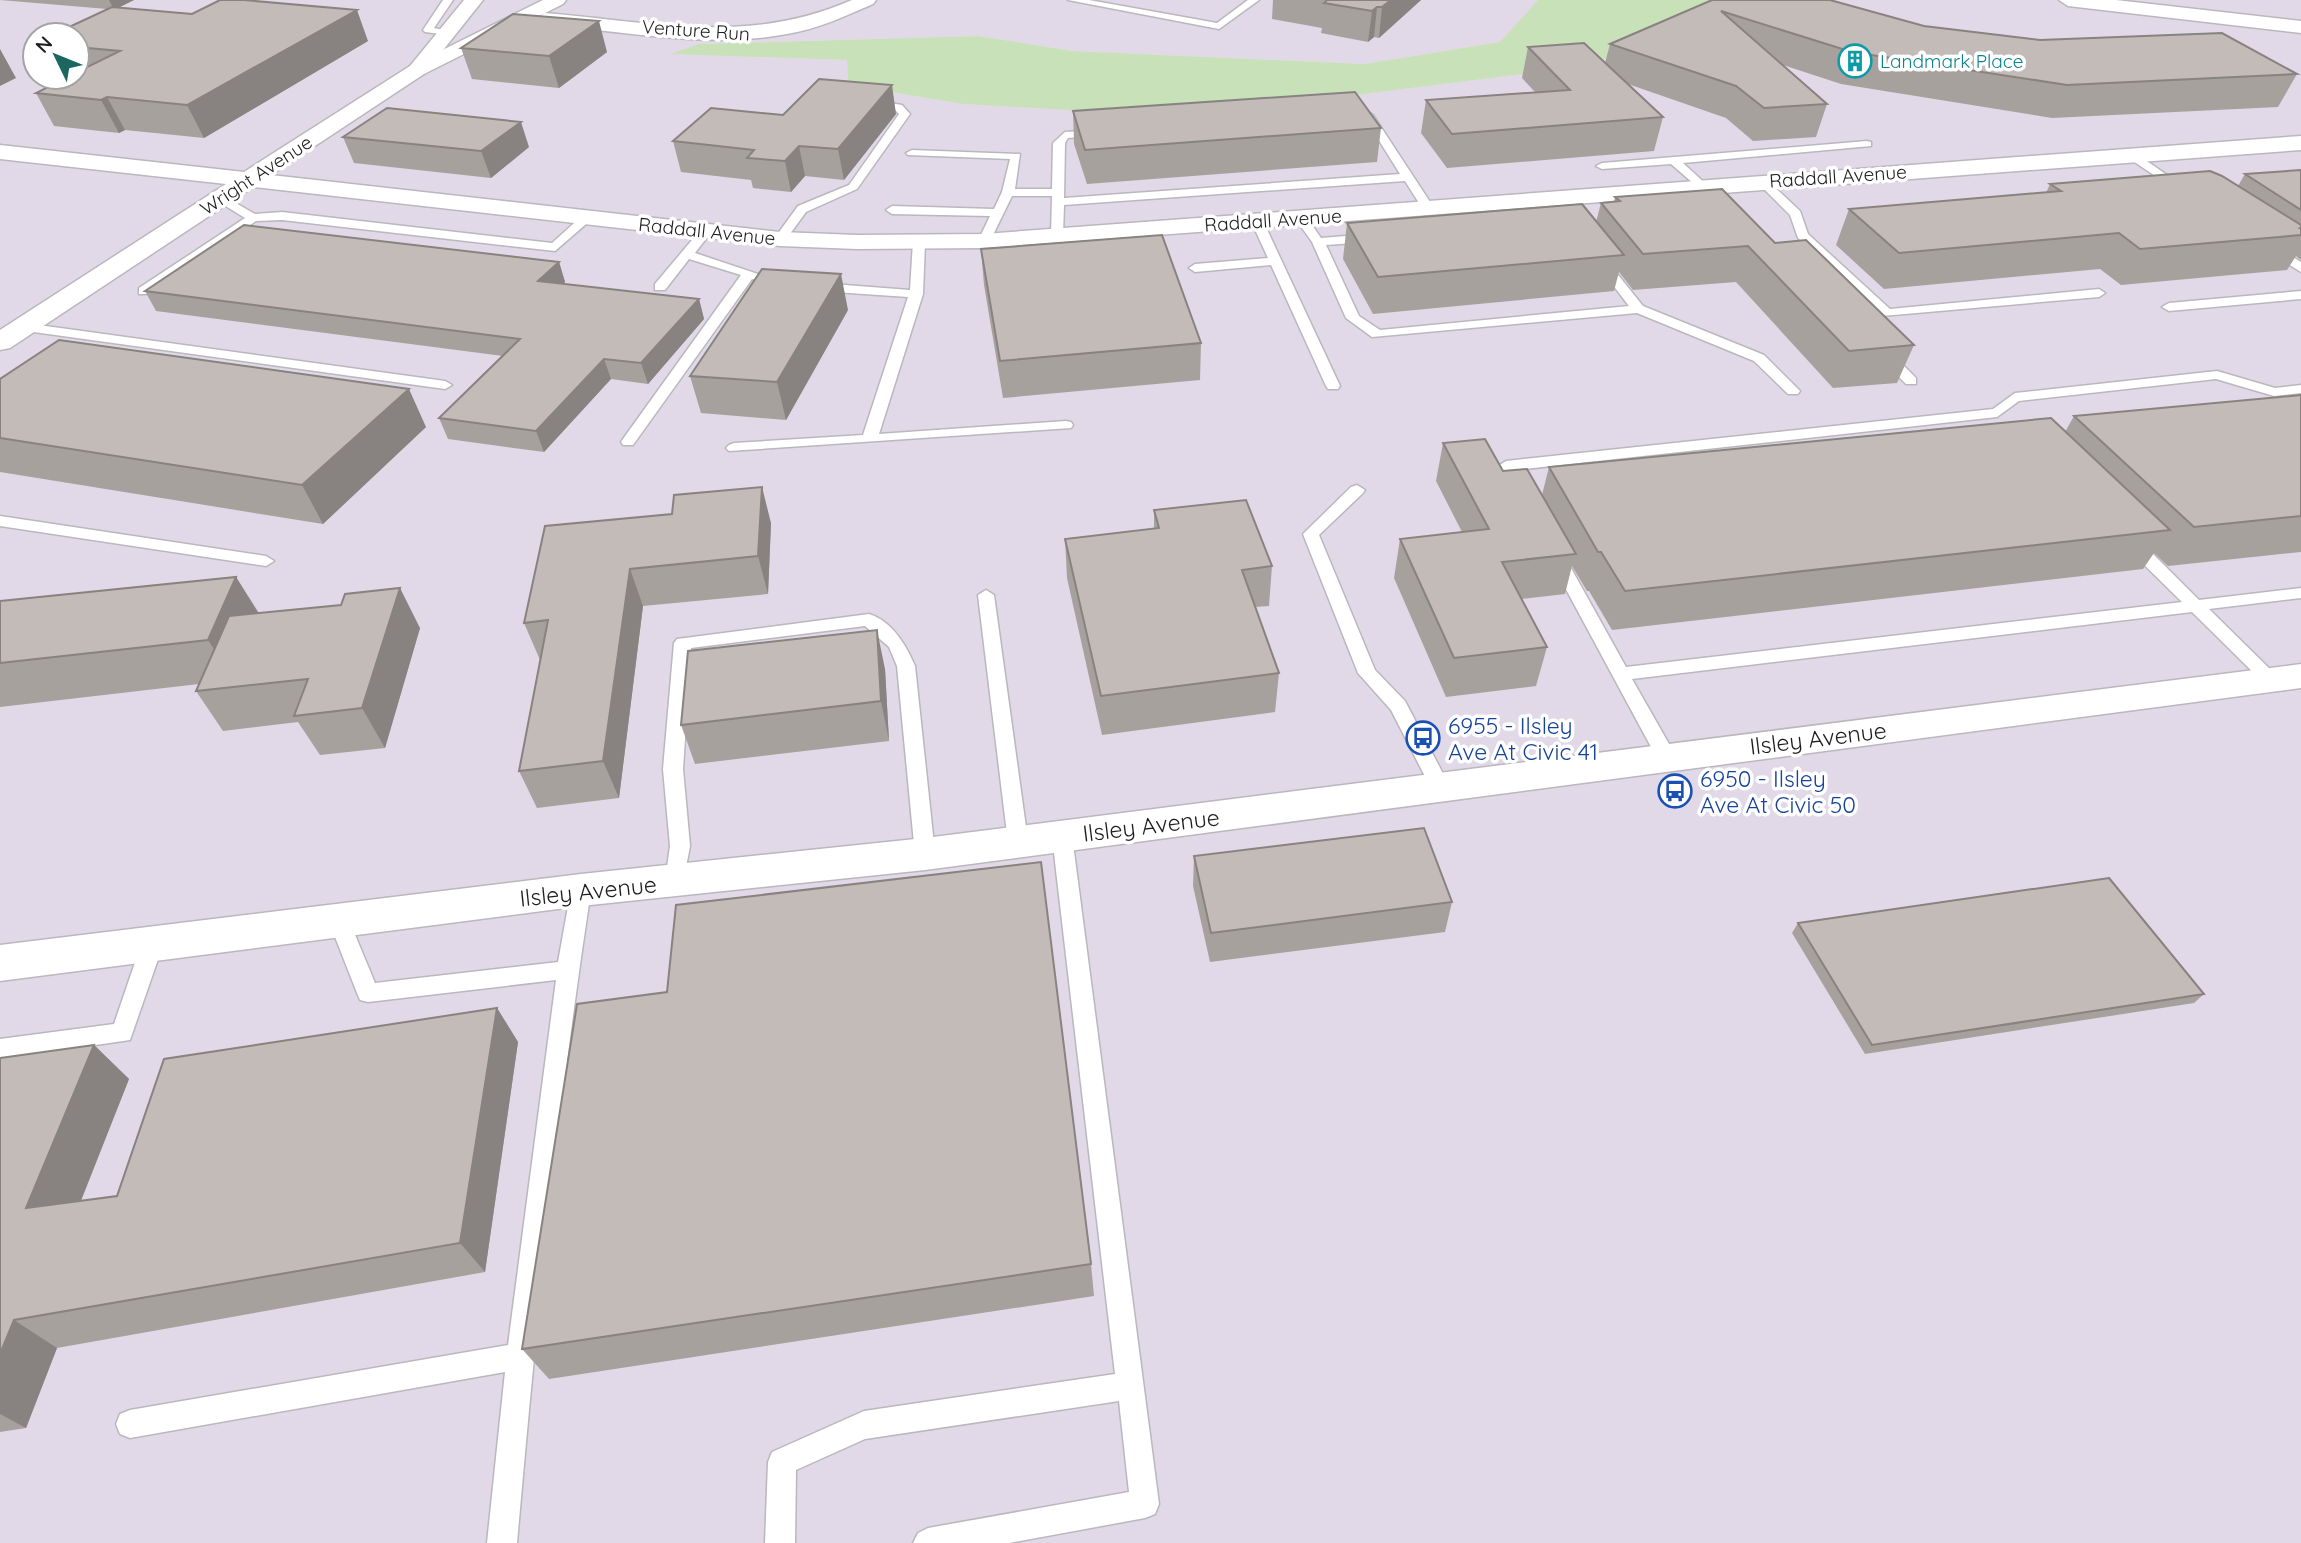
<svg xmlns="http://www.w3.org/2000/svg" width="2301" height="1543" font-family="Quicksand,sans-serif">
	<rect width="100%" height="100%" fill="#e8e5eb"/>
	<!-- built -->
	<path fill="#e1d9e7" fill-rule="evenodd" d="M0,0H1538L1500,42L1364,64L1073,51L977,36L699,44L674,54L847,60L848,85L963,104L1137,114L1340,97L1523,74L1711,4L1712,0H2301V1543H0ZM35,35H77V77H35Z"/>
	<!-- green -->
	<path fill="#c9e1b8" d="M1538,0H1712V4L1608,58L1523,74L1340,97L1137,114L963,104L848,85L847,60L671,54L699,44L978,36L1073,51L1364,64L1500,42Z"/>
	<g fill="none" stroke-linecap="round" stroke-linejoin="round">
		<defs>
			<path id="lane" d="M443,0H453L434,28L454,32L449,35L425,32L423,30Z
				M1068,0H1089L1217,23L1248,0H1259L1219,29Z
				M871,100L902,105L910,114L857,189L806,212L784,242H776L774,239L798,206L849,185L899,114L895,110L867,105L866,103Z
				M1368,112L1373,115L1434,208L1432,211H1424L1405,181L1064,205L1063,235L1057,239L1051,235L1052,196H1012L990,241L984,245L978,241L990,216L892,214L886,210L892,206L994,209L1002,192L1010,159L908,155L906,153L912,150L1020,154L1015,189H1052L1053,143L1065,132L1098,130L1103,133L1098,136L1068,138L1065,143L1064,198L1400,174L1365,118L1360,115Z
				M1867,141L1871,142V146L1683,163L1720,197L1722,199L1716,203L1671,164L1602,169L1596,166L1602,163Z
				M2127,153H2135L2189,190L2179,192L2127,157Z
				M1759,180H1767L1800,211L1808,234L1890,309L2099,289L2105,293L2099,297L1882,316L1798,238L1790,215L1759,184Z
				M220,194L255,214L282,212L552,243L583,215L593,218L555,251L282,220L256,221L149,294H139V288L245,218L216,200V196Z
				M1301,214L1305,215L1321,238L1370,234L1376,238L1370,242L1326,245L1359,316L1380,330L1629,306L1596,263L1602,259L1606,260L1643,306L1764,355L1800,391L1798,394H1788L1754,361L1637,313L1372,337L1346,318L1312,242L1295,218Z
				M1257,217L1263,221L1340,386L1338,389H1328L1326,386L1271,265L1195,272L1189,268L1195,264L1268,258L1251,221Z
				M706,227L712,231L695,253L788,284L782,288L752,279L633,445H623L621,442L623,439L741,275L689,259L665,290H655V284L702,228Z
				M919,238L925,242L923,294L879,434L1066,421L1071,422L1073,425L1071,428L729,451L726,448L729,445L734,443L863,435L908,297L819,291L813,287L819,283L910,290L913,242Z
				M2273,245L2301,262V272L2269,252V246Z
				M2301,291V299L2169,311L2162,307L2169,303Z
				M24,323L445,381L452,385L445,389L19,330L17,327Z
				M1885,351L1890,352L1916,378V384H1906L1880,358V352Z
				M2217,371L2275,388L2301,385V393L2274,396L2216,379L2019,401L1997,417L1516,470L1529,493L1521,498L1515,496L1498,466L1506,461L1993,409L2015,393Z
				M1357,485L1365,490L1363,493L1319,535L1375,670L1405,701L1450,787L1447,792L1440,794L1433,792L1391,710L1358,673L1303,534L1351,487Z
				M0,516L266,556L274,561L266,566L0,526Z
				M2132,538L2138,539L2199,600L2301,588V598L2209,609L2277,676L2280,680L2277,684H2265L2192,612L1632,679L1677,758L1674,763H1660L1657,758L1548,556L1556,551L1562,552L1626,667L2182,602L2126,547L2124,543L2126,539Z
				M986,590L994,595L1028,842L1025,847L1018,850L1011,847L1008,842L978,595Z
				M869,614C892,621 906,645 915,666L935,854L932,860L925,862L918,860L915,854L897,666L889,647L865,626L691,648L683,769L690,846L682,888L675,890L668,888L665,882L670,846L663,769L674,643L677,639Z
				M1062,828L1069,831L1072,836L1159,1504L1155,1514L1145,1518L1009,1543H913L918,1533L928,1528L1129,1492L1119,1401L865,1439L796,1470L795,1543H765L768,1462L772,1452L864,1411L1115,1374L1052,836L1055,831Z
				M581,882L588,884L591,890C558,1106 536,1325 517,1543H487L505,1372L130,1438L120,1434L116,1424L120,1414L130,1410L508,1345L556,980L368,1002L360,1000L357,993L328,919L332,913L339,910L346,913L375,983L558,962L571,890L574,884Z
				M153,933L161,936L164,942L130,1040L0,1059V1039L114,1024L142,942L145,936Z"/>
			<path id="street" d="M464,0H483L424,74H410L407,70L410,66Z
				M852,0H876L873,4C845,16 818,29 787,34C707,49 625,31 545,25L536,19L545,13C654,22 747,46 852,0Z"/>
			<path id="secondary" d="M543,0H566L563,4L424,74L271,175L780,232L857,235L984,234L2301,136V150L984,248L857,249L780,246L253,187L10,348L0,350V330L226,184L0,159V145L244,172L410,66Z
				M2059,0H2116L2301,21V33L2068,6Z
				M2301,664V688L925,870L581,906L0,981V945L581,874L925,838Z"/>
		</defs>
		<!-- lane casing -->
		<use href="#lane" stroke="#bab7bd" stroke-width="3"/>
		<!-- street casing -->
		<use href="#street" stroke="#bab7bd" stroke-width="3"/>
		<!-- secondary casing -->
		<use href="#secondary" stroke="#bab7bd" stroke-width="3"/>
		<!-- lane -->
		<use href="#lane" fill="#fff" fill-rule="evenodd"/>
		<!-- street -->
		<use href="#street" fill="#fff" fill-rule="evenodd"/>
		<!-- secondary -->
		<use href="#secondary" fill="#fff" fill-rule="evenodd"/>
	</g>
	<!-- wall -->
	<path fill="#a7a19d" d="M0,0H134L119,7L368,41L204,138L125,130L119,133L54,126L36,93L77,77V35L107,9Z
		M1273,0H1421L1379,38L1374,37L1368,42L1321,33L1322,28L1272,19Z
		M1712,0L1924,26L2297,74L2278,107L2052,118L1841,84L1783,65L1827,104L1816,137L1753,141L1726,118L1628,84L1663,117L1654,151L1447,168L1421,133L1426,100L1535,92L1522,78L1528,47L1605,63L1610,44Z
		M461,48L607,52L559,88L472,79Z
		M1073,111L1381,128L1377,162L1087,184L1074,144Z
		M896,114L844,180L805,176L791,192L753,188L751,180L681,172L673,141L783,115Z
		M343,137L529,147L491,178L354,163Z
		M2301,170V260L2296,256L2287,270L2121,285L2100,269L1884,289L1836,245L1849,209L2046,193L2050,184L2238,186L2245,174Z
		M1615,197L1775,243L1914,345L1897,383L1833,388L1736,282L1633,290L1619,272L1614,291L1373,314L1343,259L1347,223L1596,222L1601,203L1614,202Z
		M981,249L1201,343L1200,380L1003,398L984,285Z
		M559,262L565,282L563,284L699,299L704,319L648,384L611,379L544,452L448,439L439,418L503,356L156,311L145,291Z
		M848,310L786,420L701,413L690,376Z
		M0,379L426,427L323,524L0,472Z
		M2301,395V552L2168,566L2154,553L2143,569L1612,630L1589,591H1587L1572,566L1565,594L1521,599L1547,647L1536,686L1446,697L1394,578L1400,539L1462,532L1436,481L1443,443L1503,471L1542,495L1549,467L2065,432L2074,416Z
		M1154,510L1272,566L1269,606L1255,607L1279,673L1275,712L1102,735L1067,578L1065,539L1154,529Z
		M771,523L768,594L643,606L619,798L537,808L519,771L540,660L524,623L545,526Z
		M236,577L259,613L420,628L385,748L320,755L298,722L223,731L196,691L199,684L0,707V601Z
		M885,669L889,741L695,764L681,725Z
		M1194,856L1452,902L1445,932L1210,962L1193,886Z
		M1798,923L2204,994L2194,1003L1865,1054L1792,933Z
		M497,1008L518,1042L485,1272L57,1348L26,1428L0,1432V1058L94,1045L129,1079L81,1201L117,1196Z
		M1091,1264L1094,1296L549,1379L522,1349Z"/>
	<!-- shaded-wall -->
	<path fill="#888380" d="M109,0H134L114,10Z
		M1391,0H1421L1379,38L1382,7Z
		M1377,7L1374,37L1368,42L1372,11Z
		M357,10L368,41L204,138L187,105Z
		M599,21L607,52L559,88L549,56Z
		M0,49L16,78L0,86Z
		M892,85L896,114L844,180L838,149Z
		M107,97L125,130L119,133L101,100Z
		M521,122L529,147L491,178L481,151Z
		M799,146L805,176L791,192L785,161Z
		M559,262L565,282L544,301L538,281Z
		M841,274L848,310L786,420L777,382Z
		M699,299L704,319L648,384L641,363Z
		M604,359L611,379L544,452L536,431Z
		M409,389L426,427L323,524L302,485Z
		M762,487L771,523L768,594L758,556Z
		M630,569L643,606L619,798L603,761Z
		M236,577L260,616L234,680L208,640Z
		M400,588L420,628L385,748L362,708Z
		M877,630L885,669L889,741L881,701Z
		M497,1008L518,1042L485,1272L460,1243Z
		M94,1045L129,1079L66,1238L26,1208Z
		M14,1320L57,1348L26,1428L0,1414V1354Z"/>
	<!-- building -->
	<path fill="#c2bbb7" stroke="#888380" stroke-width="2" d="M220,0H244L357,10L187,105L107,97L101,100L36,93L68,77H77V72L120,51L77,47V35H52L112,7L192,14Z
		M1327,0H1391L1382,7H1377L1372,11L1324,3Z
		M1712,0H1830L1924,26L2040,40L2222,33L2297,74L2067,85L1852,52L1721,11L1827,104L1764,108L1736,86L1610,44Z
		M513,14L599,21L549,56L461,48Z
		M1584,43L1663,117L1452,134L1426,100L1570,90L1528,47Z
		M819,79L892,85L838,149L799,146L785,161L747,158L754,150L673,141L711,108L783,115Z
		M1355,92L1381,128L1085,150L1073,111Z
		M387,108L521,122L481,151L343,137Z
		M2301,170V210L2245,174Z
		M2210,171L2222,176L2301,225V227L2300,228H2301V235L2140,249L2119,233L1899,253L1849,209L2061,191L2050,184Z
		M1722,189L1775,243L1806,240L1914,345L1849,351L1748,246L1643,254L1601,203L1620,201L1615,197Z
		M1582,204L1624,255L1378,277L1347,223Z
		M244,225L559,262L538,281L699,299L641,363L604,359L536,431L439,418L520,339L145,291Z
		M1162,235L1201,343L1000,361L981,249Z
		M762,269L841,274L777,382L690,376Z
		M59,340L409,389L302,485L0,438V379Z
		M2301,395V516L2194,527L2074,416Z
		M2051,418L2170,530L1625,591L1601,552H1598L1549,467Z
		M1485,439L1503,471L1527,469L1576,554L1502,562L1547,647L1454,658L1400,539L1489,529L1443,443Z
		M762,487L758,556L630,569L603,761L519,771L548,620L524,623L545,526L672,514L674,495Z
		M1246,500L1272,566L1242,570L1279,673L1101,696L1065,539L1159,528L1154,510Z
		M236,577L208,640L0,663V601Z
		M400,588L362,708L294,716L308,679L196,691L229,616L341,605L345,594Z
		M877,630L881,701L681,725L688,651Z
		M1424,828L1452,902L1211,933L1194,856Z
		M1041,862L1091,1264L522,1349L577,1004L667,992L676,905Z
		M2109,878L2204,994L1872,1045L1798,923Z
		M497,1008L460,1243L14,1320L0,1354V1058L94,1045L26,1208L117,1196L164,1059Z"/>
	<!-- icons -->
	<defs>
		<symbol id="building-ring" viewBox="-11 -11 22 22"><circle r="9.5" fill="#fff" stroke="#0f9aa8" stroke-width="1.5"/><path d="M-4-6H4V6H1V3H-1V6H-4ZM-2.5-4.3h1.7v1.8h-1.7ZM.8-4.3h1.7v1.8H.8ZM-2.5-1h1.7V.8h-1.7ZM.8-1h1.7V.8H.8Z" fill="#0f9aa8"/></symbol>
		<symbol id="bus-ring" viewBox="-11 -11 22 22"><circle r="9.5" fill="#fff" stroke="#1a4fb4" stroke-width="1.5"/><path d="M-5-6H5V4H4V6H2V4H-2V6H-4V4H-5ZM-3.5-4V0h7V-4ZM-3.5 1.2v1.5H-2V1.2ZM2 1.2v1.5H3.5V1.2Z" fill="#1a4fb4"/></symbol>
	</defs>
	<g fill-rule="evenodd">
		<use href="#building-ring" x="1836" y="42" width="38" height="38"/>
		<use href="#bus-ring" x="1404" y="719" width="38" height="38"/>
		<use href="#bus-ring" x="1656" y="772" width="38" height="38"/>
	</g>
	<g text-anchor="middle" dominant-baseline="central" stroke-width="7" stroke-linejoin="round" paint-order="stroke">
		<!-- far-street labels -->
		<g font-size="19" fill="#1d1c1e" stroke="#fff">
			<text transform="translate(696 30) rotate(4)">Venture Run</text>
			<text transform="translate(256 175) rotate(-33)">Wright Avenue</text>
			<text transform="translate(1838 176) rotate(-4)">Raddall Avenue</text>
			<text transform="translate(1273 220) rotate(-4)">Raddall Avenue</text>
			<text transform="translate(707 231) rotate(6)">Raddall Avenue</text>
		</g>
		<!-- far-culture labels -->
		<g font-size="19" fill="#0d838f" stroke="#fff" text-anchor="start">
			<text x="1880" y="61">Landmark Place</text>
		</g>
		<!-- transit labels -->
		<g font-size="23" fill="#164399" stroke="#fff" text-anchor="start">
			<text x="1448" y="725">6955 - Ilsley<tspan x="1448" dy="26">Ave At Civic 41</tspan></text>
			<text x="1700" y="778">6950 - Ilsley<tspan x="1700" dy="26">Ave At Civic 50</tspan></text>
		</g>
		<!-- street labels -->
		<g font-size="23" fill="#1d1c1e" stroke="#fff">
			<text transform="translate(1818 738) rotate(-7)">Ilsley Avenue</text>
			<text transform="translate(1151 825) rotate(-7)">Ilsley Avenue</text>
			<text transform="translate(588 891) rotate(-6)">Ilsley Avenue</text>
		</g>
	</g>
	<!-- north arrow -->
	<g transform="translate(56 56) rotate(313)"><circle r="33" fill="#ffffff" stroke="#a5a4a5" stroke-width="2"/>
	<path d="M0-5L12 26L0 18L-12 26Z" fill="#1b665e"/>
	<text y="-10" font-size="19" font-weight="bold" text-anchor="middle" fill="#1d1c1e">N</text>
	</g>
</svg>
